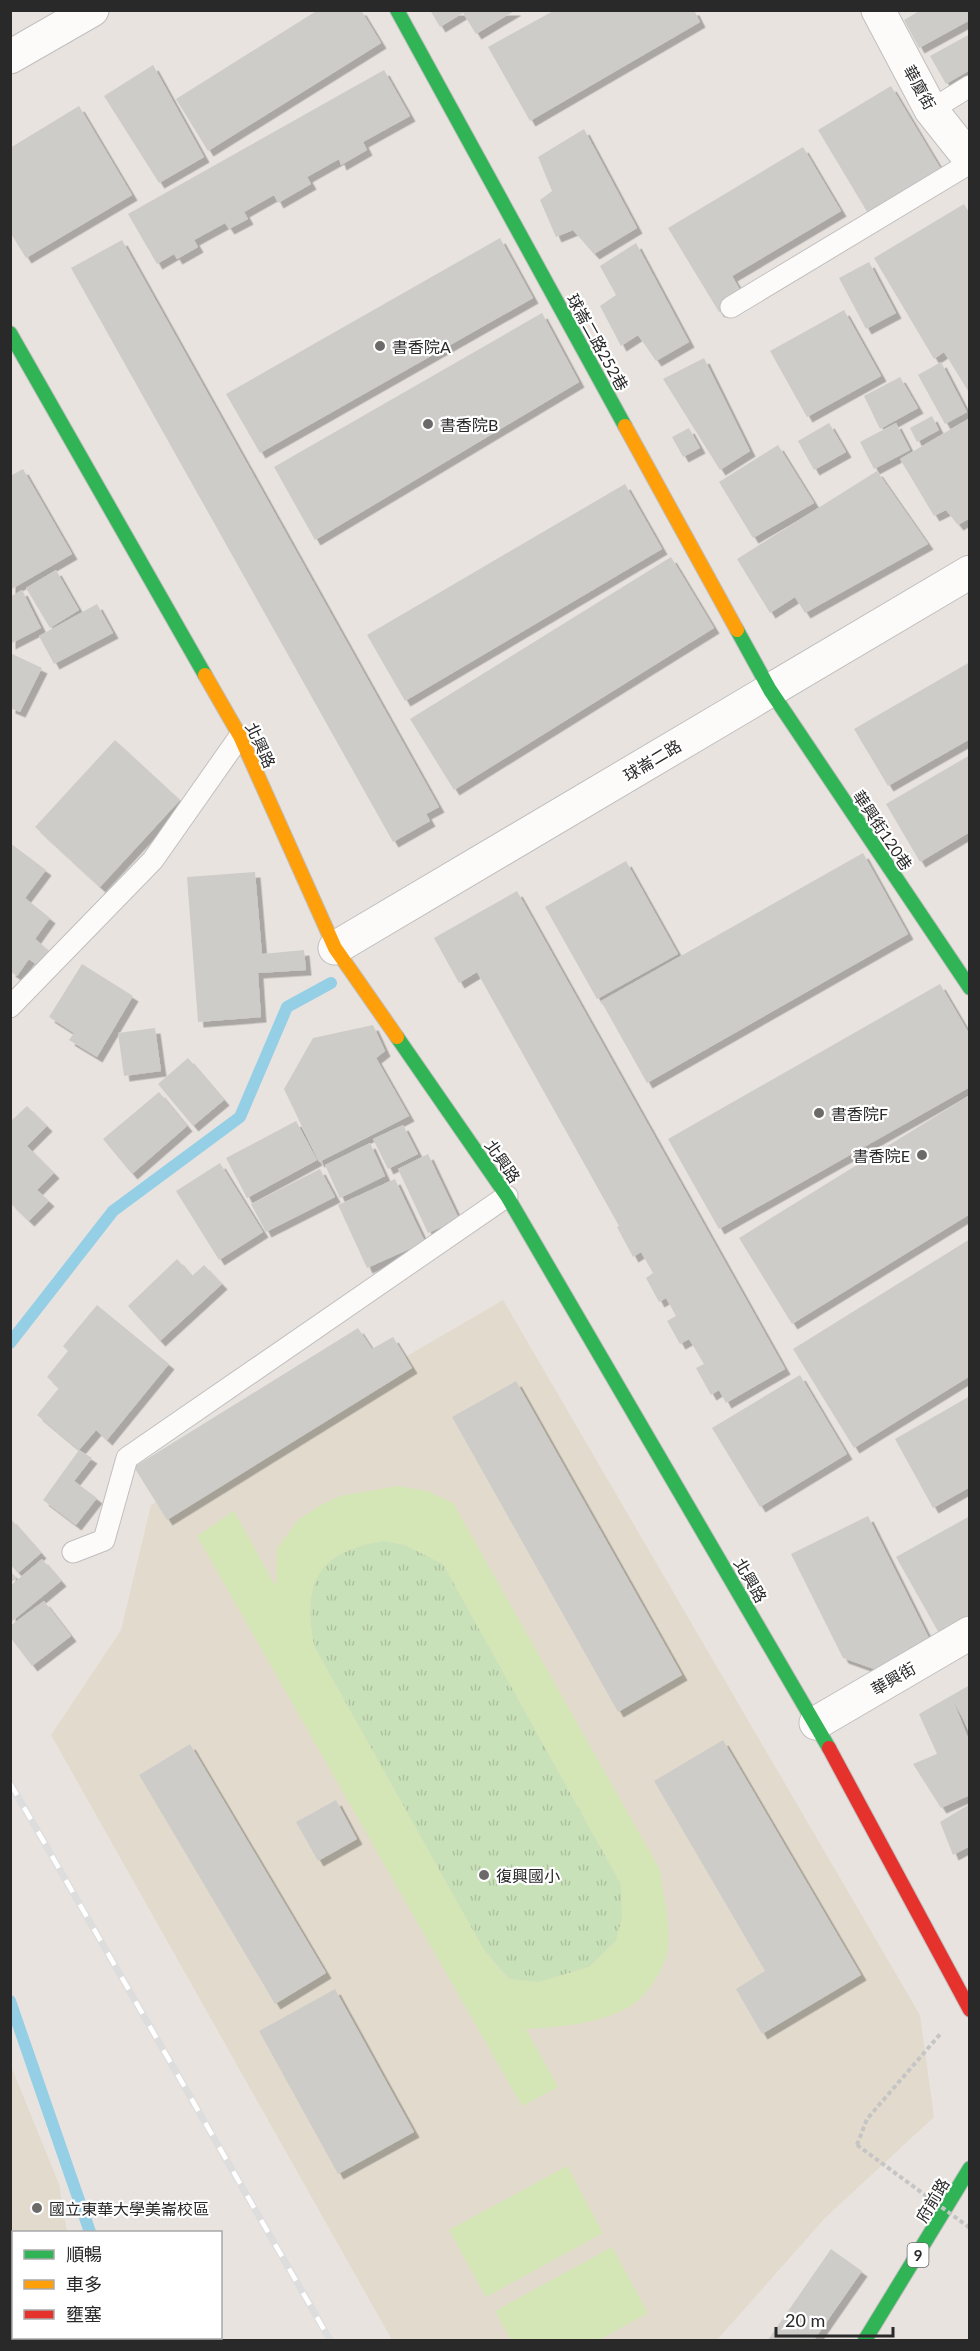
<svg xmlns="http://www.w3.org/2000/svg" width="980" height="2351" font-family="Lato,'Noto Sans TC',sans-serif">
	<defs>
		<pattern id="grass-tufts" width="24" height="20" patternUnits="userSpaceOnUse" patternTransform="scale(1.5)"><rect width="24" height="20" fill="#c9e1b9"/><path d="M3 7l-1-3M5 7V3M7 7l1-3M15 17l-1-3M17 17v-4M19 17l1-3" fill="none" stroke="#adc19f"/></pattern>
		<filter id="shadow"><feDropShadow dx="5.5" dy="5.5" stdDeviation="0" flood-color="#0004"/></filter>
	</defs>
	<rect width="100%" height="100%" fill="#e8e3de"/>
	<!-- education -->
	<path fill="#e2dbcd" d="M503,1300L920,2015L934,2117L825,2218L717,2340H392L51,1735L121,1630L151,1505Z
		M11,2066L59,2184L67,2232H14V2338H85L86,2340H11Z"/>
	<!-- grass -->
	<path fill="url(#grass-tufts)" d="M383,1541L405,1545L443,1564L621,1884L622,1918L616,1941L589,1967L539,1982L509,1979L484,1950L314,1646C302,1582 317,1552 383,1541Z"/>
	<!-- pitch -->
	<path fill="#d4e5b6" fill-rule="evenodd" d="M398,1486L427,1491L453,1503L660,1870C663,1894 673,1934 666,1957C661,1974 644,1999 629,2007C599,2024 558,2027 526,2029L558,2087L522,2106L197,1536L234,1511L276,1587L277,1549L298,1520L319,1506L340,1496ZM383,1541L405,1545L443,1564L621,1884L622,1918L616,1941L589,1967L539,1982L508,1979L484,1950L314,1646C302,1582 317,1552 383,1541Z
		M567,2166L603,2233L486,2297L449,2230Z
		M612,2247L648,2313L599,2340H511L495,2311Z"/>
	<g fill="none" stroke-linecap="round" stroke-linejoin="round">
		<!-- stream -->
		<path stroke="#95cfe6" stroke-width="12" d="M10,1343L113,1211L240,1117L287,1007L331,983
			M10,2001L90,2232
			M124,2338L125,2340"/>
	</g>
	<!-- building -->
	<path fill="#ceccc8" filter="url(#shadow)" d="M318,10H361L381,43L208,151L176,99Z
		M430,10H516L476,34L463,13L440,27Z
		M555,10H694L700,22L530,121L488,47Z
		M921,10H970V20L919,48L904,20Z
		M970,34V70L946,84L930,56Z
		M153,65L204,157L159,183L104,96Z
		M384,70L410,116L363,142L367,150L341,165L339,159L307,177L311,184L278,203L274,195L244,212L248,219L229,229L225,223L194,240L198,247L177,259L174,254L157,264L128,214Z
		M891,86L942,171L869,215L818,130Z
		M79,106L132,195L26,258L10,232V148Z
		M584,129L637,228L594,254L573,230L556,237L540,200L552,191L538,157Z
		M803,147L841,211L732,276L744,297L719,312L668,228Z
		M964,204L970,214V394L944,352L934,359L874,258Z
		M500,238L533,298L260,453L226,394Z
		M122,240L439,807L426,814L430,821L393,842L71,268Z
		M636,243L689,342L656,361L638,335L621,346L600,306L616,295L600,266Z
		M869,262L896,313L866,329L839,278Z
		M844,310L881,376L807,417L770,351Z
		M542,313L579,382L315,540L274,467Z
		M704,358L750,451L720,470L663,379Z
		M941,362L967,412L945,424L918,375Z
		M900,377L918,408L880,429L864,396Z
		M932,416L939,430L917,442L910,428Z
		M970,418V518L958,525L946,510L934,516L900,459Z
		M829,423L846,452L814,470L798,441Z
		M896,423L910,450L874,469L860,442Z
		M689,428L700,448L683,457L672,437Z
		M778,445L814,503L753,538L719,482Z
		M23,469L72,554L10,590V476Z
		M877,471L928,544L805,613L795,597L770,613L737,559Z
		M625,484L662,549L405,701L367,635Z
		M671,557L714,628L454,790L410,719Z
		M56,570L79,610L50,628L26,588Z
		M22,590L41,628L10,644V597Z
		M97,604L113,633L54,664L39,636Z
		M10,653L42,668L20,712L10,708Z
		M970,662V739L888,786L854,729Z
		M115,740L180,800L100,887L35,827Z
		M970,755V832L920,862L886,804Z
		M10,843L46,870L25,898L50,918L35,939L53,954L42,969L29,959L17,976L10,971Z
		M863,853L908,934L647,1083L601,1001Z
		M626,861L678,954L597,999L545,907Z
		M255,872L262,954L304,950L306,970L258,973L261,1017L198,1022L187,877Z
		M517,891L785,1369L726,1403L719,1390L711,1395L696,1368L704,1364L689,1339L680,1344L667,1321L676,1316L666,1298L659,1302L646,1278L653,1273L641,1252L633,1257L617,1227L619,1226L477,972L459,983L434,938Z
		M82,964L133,996L97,1057L69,1040L74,1033L49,1017Z
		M940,984L970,1035V1087L719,1229L668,1139Z
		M373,1025L385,1051L376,1058L409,1116L319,1162L284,1089L313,1038Z
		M155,1028L161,1071L124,1076L118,1033Z
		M188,1058L224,1100L193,1126L158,1084Z
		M159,1092L187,1126L132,1174L103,1139Z
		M970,1095V1214L792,1324L739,1238Z
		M27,1106L47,1126L27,1146L54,1173L37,1190L49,1201L29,1221L10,1203V1122Z
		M296,1121L317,1160L247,1198L226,1158Z
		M403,1125L418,1154L388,1169L373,1139Z
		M370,1143L385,1176L340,1198L325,1165Z
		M428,1154L459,1219L428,1233L398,1169Z
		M220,1163L263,1232L219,1260L176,1191Z
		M320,1169L335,1197L266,1232L251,1204Z
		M395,1179L425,1242L367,1268L338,1205Z
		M970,1239V1376L854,1448L793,1349Z
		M177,1259L192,1276L204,1265L222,1284L160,1341L128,1306Z
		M97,1305L169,1364L107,1440L96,1430L79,1450L37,1415L59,1388L47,1377L68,1351L63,1346Z
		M358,1328L372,1349L393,1337L412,1368L167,1520L134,1467Z
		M800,1375L847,1454L760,1507L712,1428Z
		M516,1381L682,1675L618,1712L452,1417Z
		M970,1396V1487L933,1508L895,1439Z
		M79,1450L92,1458L74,1481L97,1498L76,1525L43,1500Z
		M868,1516L930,1640L874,1669L843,1658L791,1554Z
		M970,1516V1618L940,1635L896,1557Z
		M10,1518L41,1553L18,1573L10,1564Z
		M42,1559L61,1581L10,1623V1586Z
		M10,1571L17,1578L10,1583Z
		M44,1601L71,1636L32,1666L10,1637V1626Z
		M970,1685V1732L953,1700L970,1743V1795L941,1808L913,1764L937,1754L919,1714Z
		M723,1740L861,1975L762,2034L736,1989L765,1971L654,1781Z
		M190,1744L326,1973L275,2004L139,1775Z
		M336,1800L357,1839L318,1861L296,1822Z
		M970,1804V1846L953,1855L940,1822Z
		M335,1989L414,2132L338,2174L259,2031Z
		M831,2249L862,2271L814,2340H768Z"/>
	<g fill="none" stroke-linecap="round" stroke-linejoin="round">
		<defs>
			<path id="lane" d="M931,110L970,86
				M731,307L970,163
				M10,1007L153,860L240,736
				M73,1552L104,1540L127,1458L507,1196"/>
			<path id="street" d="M878,10L931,110L970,159
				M10,57L92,10
				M335,948L970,572
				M816,1723L970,1633"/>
			<path id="fast" d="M397,10L625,426
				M10,333L205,675
				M737,630L770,690L970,988
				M397,1037L507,1196L829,1748
				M865,2340L970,2168"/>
			<path id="slow" d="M625,426L737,630
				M205,675L240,736L335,948L397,1037"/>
			<path id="jam" d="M829,1748L970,2010"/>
		</defs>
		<!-- lane casing -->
		<use href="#lane" stroke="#c1bfc0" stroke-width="23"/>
		<!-- street casing -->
		<use href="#street" stroke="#c1bfc0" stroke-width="35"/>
		<!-- fast casing -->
		<use href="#fast" stroke="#c1bfc0" stroke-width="16"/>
		<!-- slow casing -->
		<use href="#slow" stroke="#c1bfc0" stroke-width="16"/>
		<!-- jam casing -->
		<use href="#jam" stroke="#c1bfc0" stroke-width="16"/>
		<!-- path -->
		<path stroke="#c6c5c5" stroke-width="4" stroke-dasharray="4.5 3" stroke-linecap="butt" d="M857,2145L867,2119L942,2032"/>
		<!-- lane -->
		<use href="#lane" stroke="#fcfbfa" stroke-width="21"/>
		<!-- street -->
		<use href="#street" stroke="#fcfbfa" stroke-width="33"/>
		<!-- fast -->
		<use href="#fast" stroke="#30b455" stroke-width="14"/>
		<!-- slow -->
		<use href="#slow" stroke="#ff9f0a" stroke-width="14"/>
		<!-- jam -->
		<use href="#jam" stroke="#e5322d" stroke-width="14"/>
		<defs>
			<path id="rail" d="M10,1783L330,2340"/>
		</defs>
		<!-- rail casing -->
		<use href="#rail" stroke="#deddde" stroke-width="7"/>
		<!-- rail -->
		<use href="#rail" stroke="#fff" stroke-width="4.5" stroke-dasharray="14" stroke-linecap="butt"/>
		<!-- path-bridge -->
		<path stroke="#c6c5c5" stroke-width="4" stroke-dasharray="4.5 3" stroke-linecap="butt" d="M857,2145L970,2228"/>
	</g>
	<!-- markers -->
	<g fill="#6c6a68" stroke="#fff" stroke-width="2">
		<circle cx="380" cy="346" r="6"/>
		<circle cx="428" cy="424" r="6"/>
		<circle cx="819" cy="1113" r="6"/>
		<circle cx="922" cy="1155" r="6"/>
		<circle cx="484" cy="1875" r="6"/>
		<circle cx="37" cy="2208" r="6"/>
	</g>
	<g text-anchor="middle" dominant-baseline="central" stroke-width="4.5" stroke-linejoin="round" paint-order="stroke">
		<!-- shield labels -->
		<rect fill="#fff" stroke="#696969" stroke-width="1.5" x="907.5" y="2243" width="21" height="24" rx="4.5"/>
		<g font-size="15" font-weight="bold" fill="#292929">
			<text x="918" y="2255">9</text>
		</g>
		<!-- street labels -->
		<g font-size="16" fill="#292929" stroke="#fff">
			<text transform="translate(920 87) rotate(61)">華廈街</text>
			<text transform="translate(598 342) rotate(61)">球崙二路252巷</text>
			<text transform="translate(261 745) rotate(65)">北興路</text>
			<text transform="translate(652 760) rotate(-31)">球崙二路</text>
			<text transform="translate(883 830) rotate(56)">華興街120巷</text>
			<text transform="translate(503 1161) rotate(55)">北興路</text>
			<text transform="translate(751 1580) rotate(60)">北興路</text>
			<text transform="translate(893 1678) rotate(-30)">華興街</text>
			<text transform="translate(932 2200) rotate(-59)">府前路</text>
		</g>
		<!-- poi labels -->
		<g font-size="16" fill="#292929" stroke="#fff" text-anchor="start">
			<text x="392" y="346">書香院A</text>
			<text x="440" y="424">書香院B</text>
			<text x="831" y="1113">書香院F</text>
			<text x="910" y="1155" text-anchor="end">書香院E</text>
			<text x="496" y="1875">復興國小</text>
			<text x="49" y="2208">國立東華大學美崙校區</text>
		</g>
	</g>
	<!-- border -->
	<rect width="980" height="2351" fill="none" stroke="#292929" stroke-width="24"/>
	<!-- legend -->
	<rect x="12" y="2231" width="210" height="108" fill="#ffffff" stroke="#a9a9a9" stroke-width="1.5"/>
	<rect x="24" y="2250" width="30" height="9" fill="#30b455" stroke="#a9a9a9" stroke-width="1.5"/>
	<text x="66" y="2261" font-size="18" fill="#292929">順暢</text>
	<rect x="24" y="2280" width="30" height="9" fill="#ff9f0a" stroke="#a9a9a9" stroke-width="1.5"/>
	<text x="66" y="2291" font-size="18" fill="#292929">車多</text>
	<rect x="24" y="2310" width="30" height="9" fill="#e5322d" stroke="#a9a9a9" stroke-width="1.5"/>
	<text x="66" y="2321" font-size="18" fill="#292929">壅塞</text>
	<!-- scale -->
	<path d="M776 2327v9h117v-9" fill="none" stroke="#292929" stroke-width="3"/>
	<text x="785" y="2327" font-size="18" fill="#292929" stroke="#ffffff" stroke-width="4.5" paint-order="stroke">20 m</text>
</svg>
